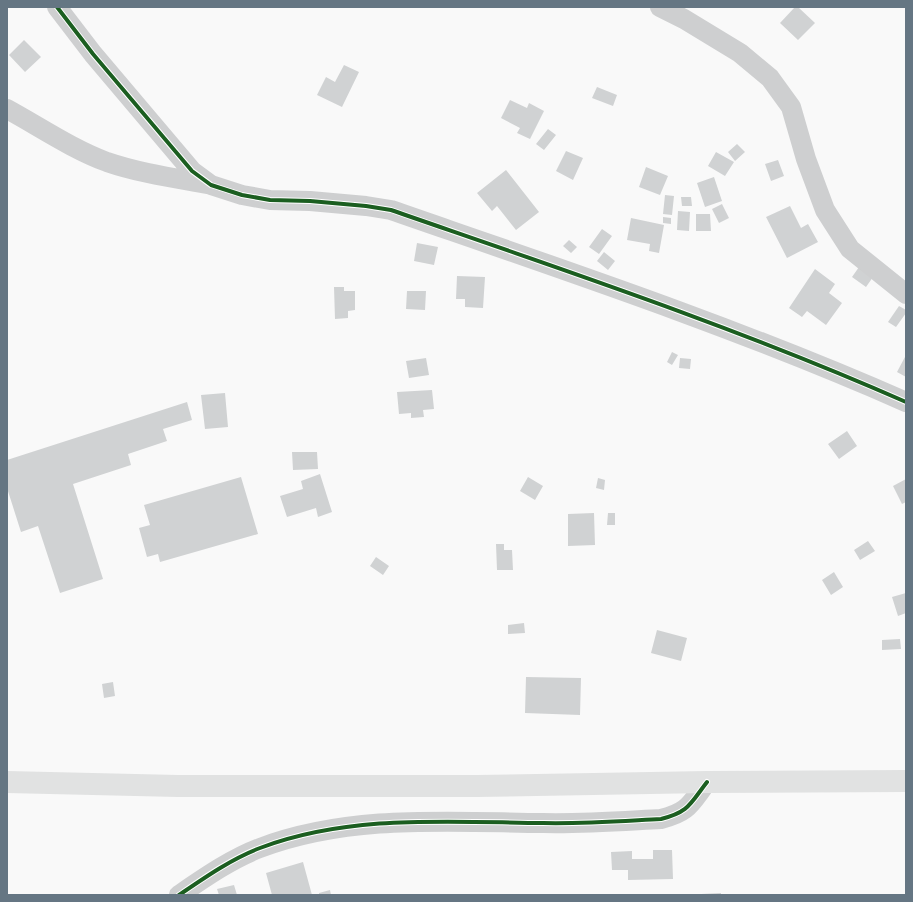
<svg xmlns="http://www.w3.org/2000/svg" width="913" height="902" font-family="'Golos Text',sans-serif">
	<rect width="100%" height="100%" fill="#f9f9f9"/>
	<!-- building -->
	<path fill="#d0d2d3" d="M795,7H798L815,23L798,40L780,23Z
		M24,40L41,57L25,72L9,55Z
		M344,65L359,72L342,107L317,95L326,77L335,82Z
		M597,87L617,95L613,106L592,98Z
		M510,100L527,108L529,103L544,111L530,139L517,133L520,128L501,118Z
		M548,129L556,135L544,150L536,144Z
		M737,144L745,152L735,161L728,152Z
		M566,151L583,158L573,180L556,171Z
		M716,152L734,162L725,176L708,166Z
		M778,160L784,176L771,181L765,164Z
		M646,167L668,176L660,195L639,187Z
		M506,170L539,212L516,230L497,206L492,211L477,193Z
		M714,177L722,201L705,207L697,183Z
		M665,195L674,196L672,215L663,214Z
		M681,197H691L692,206H682Z
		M722,204L729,218L719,223L712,209Z
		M790,206L801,228L808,224L818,242L787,258L766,217Z
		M678,211L690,212L689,231L677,230Z
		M696,214H710L711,231H696Z
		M663,217L671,218V224L663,223Z
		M631,218L664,225L659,253L649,251L650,244L627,240Z
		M602,229L612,236L599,254L589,247Z
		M569,240L577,247L571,253L563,246Z
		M417,243L438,247L434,265L414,261Z
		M604,252L615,261L608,270L597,261Z
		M859,267L873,277L866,287L852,277Z
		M815,269L835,284L829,293L842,303L826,325L807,311L802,317L789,308Z
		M457,276L485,277L483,308L465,307V299H456Z
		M334,287H344V291H355V310L348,311V318L335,319Z
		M407,291H426L425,310L406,309Z
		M899,306L906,310V313L896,327L888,322Z
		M672,352L678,355L672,365L667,362Z
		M906,355V377L897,372Z
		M426,358L429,375L409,378L406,361Z
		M680,358L691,359L690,369L679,368Z
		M432,390L434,409L423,410L424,417L411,418V413L399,414L397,392Z
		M225,393L228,427L205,429L201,395Z
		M187,402L192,420L163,429L167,441L128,454L131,465L73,484L103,579L60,593L38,526L21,532L7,488V460Z
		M847,431L857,446L839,459L828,444Z
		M292,452H317L318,469L293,470Z
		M320,474L332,512L318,517L316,508L287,517L280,496L303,489L301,481Z
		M241,477L258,534L160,562L158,554L147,557L139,528L150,525L144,505Z
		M528,477L543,486L535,500L520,491Z
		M598,478L605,480L604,490L596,488Z
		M906,479V502L902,504L893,486Z
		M594,513L595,545L568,546V514Z
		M608,513H615V525H607Z
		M868,541L875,551L860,560L854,550Z
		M496,544H504V550H512L513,570H497Z
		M376,557L389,566L383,575L370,566Z
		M834,572L843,587L831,595L822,580Z
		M906,593V613L898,616L892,597Z
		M524,623L525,633L508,634V625Z
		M657,630L687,638L681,661L651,653Z
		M900,639L901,649L882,650V640Z
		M526,677L581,678L580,715L525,713Z
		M113,682L115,696L104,698L102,684Z
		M653,850H672L673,879L628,880V870H612L611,852L632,851V859H653Z
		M303,862L312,895H272L266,873Z
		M234,885L237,895H219L217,889Z
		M330,890L331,895H319V893Z
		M721,893V895H701V894Z"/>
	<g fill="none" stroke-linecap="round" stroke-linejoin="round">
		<!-- minor -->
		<path stroke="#cecfd0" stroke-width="20" d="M57,7L93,54L192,171L211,185L242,195L270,200L310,201L366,206L391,210C564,270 738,328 906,402
			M660,7L684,19L740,53L770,78L791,107L806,159L825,210L850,249L906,294
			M7,109C40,127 72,149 107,162C139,173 174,178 207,184
			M179,895C204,878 231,859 260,848C350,814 448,822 543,823C582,824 622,821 661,819C689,812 690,804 707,782"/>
		<!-- highway -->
		<path stroke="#e1e2e2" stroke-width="22" d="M7,782L178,786H477L707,782L906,781"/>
		<defs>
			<path id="cycleway" d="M57,7L93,54L192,171L211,185L242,195L270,200L310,201L366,206L391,210C564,270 738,328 906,402
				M179,895C204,878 231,859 260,848C350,814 448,822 543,823C582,824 622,821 661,819C689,812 690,804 707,782"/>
		</defs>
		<!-- cycleway casing -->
		<use href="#cycleway" stroke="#fff" stroke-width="6"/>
		<!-- cycleway -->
		<use href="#cycleway" stroke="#1b5e20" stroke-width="4"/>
	</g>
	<!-- border -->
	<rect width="913" height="902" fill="none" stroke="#657683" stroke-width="16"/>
</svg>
